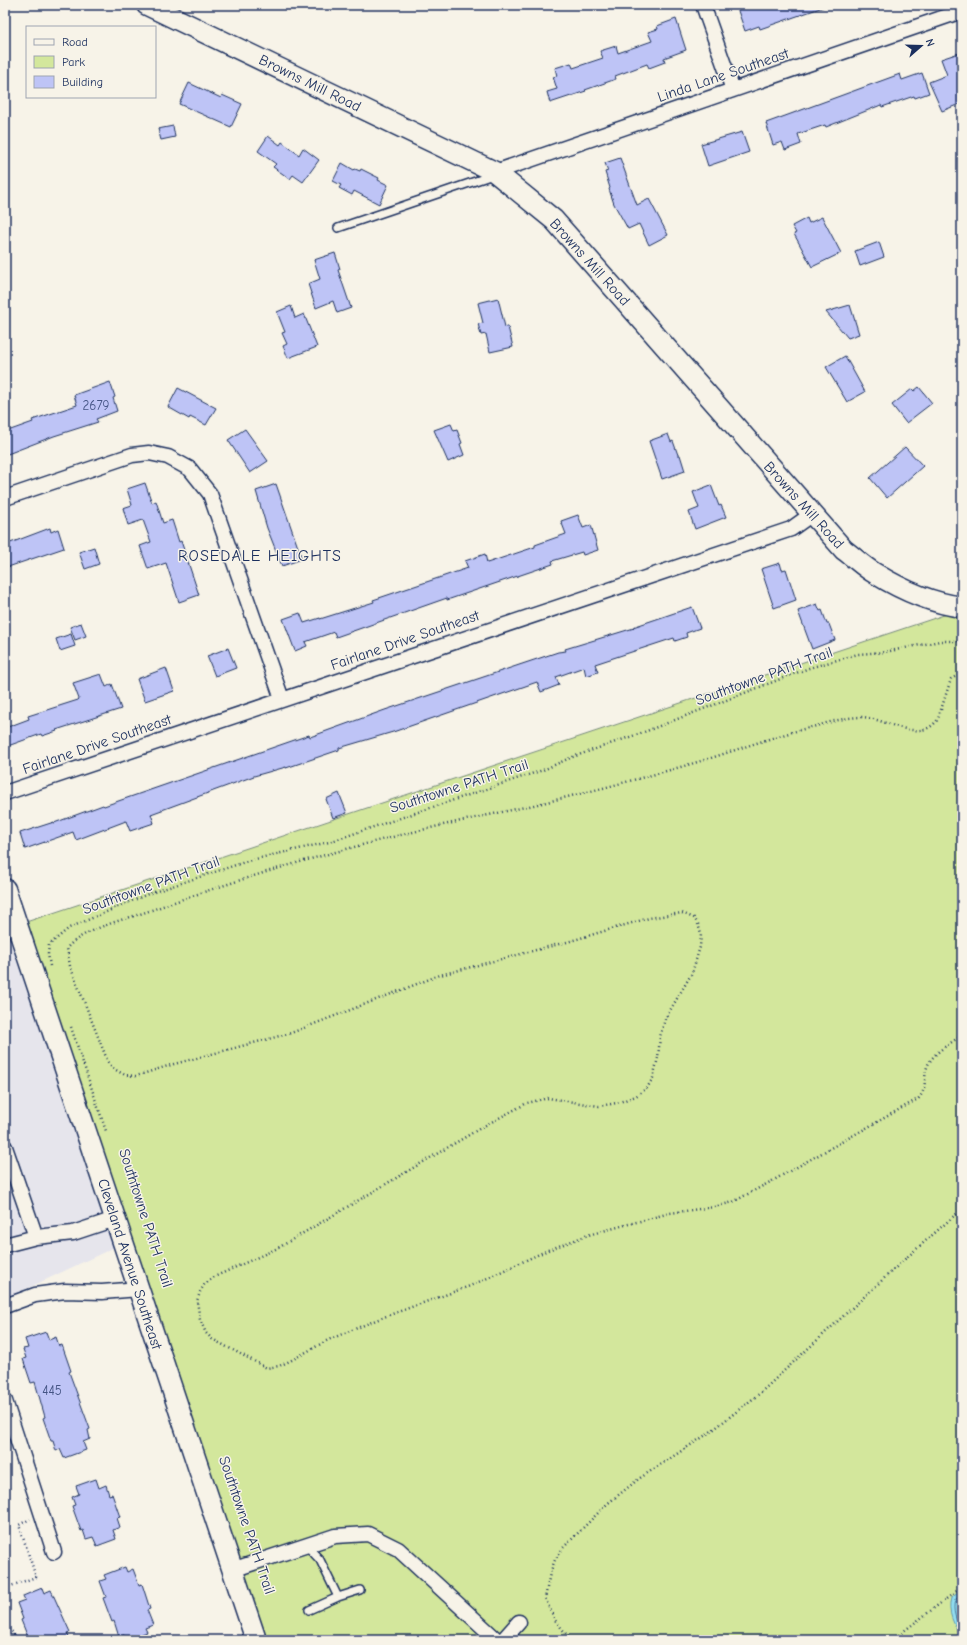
<svg xmlns="http://www.w3.org/2000/svg" width="967" height="1645" font-family="'Comic Neue',sans-serif">
	<rect width="100%" height="100%" fill="#f7f3e8"/>
	<filter id="ink" filterUnits="userSpaceOnUse"><feTurbulence type="fractalNoise" baseFrequency=".025" numOctaves="2"/><feDisplacementMap in="SourceGraphic" scale="8" xChannelSelector="R" yChannelSelector="G"/><feConvolveMatrix kernelMatrix="1 2 1 2 8 2 1 2 1" color-interpolation-filters="sRGB"/></filter>
	<g filter="url(#ink)">
		<!-- built -->
		<path fill="#e6e5ec" d="M26,922L117,1246L5,1299V930Z"/>
		<!-- green -->
		<path fill="#d3e79c" stroke="#778b7d" d="M959,610H962V1640H251L26,922Z"/>
		<!-- water -->
		<path fill="#92dff1" stroke="#6299b6" d="M962,1590V1637C954,1625 947,1613 951,1598Z"/>
		<g fill="none" stroke-linecap="round" stroke-linejoin="round">
			<!-- shore -->
			<path stroke="#4b7599" stroke-width="1" d="M962,1595L955,1600C952,1610 956,1622 962,1630"/>
		</g>
		<!-- building -->
		<path fill="#bec4f6" stroke="#1b2f5e" d="M736,5H823V7L760,29L759,26L745,31Z
			M676,19L686,50L664,58L665,62L649,68L647,64L615,76L616,79L585,90L586,91L550,103L547,92L557,89L553,77L557,76L555,68L571,63L573,68L603,58L600,51L616,46L618,53L652,41L648,32L658,29L657,26Z
			M962,52V103L942,111L929,82L947,75L941,59Z
			M922,73L929,93L915,98L914,96L882,107L881,105L826,127L825,125L798,134L801,144L785,150L782,142L773,145L766,123L900,74L902,80Z
			M189,83L221,98L222,95L242,104L231,127L179,104Z
			M173,126L175,137L161,140L158,129Z
			M742,132L749,152L708,166L701,144Z
			M268,136L280,145L282,142L299,155L303,148L319,160L303,182L293,175L290,179L273,167L276,164L258,151Z
			M620,158L637,205L649,199L668,235L649,245L639,224L628,229L614,204L609,189L610,188L605,172L608,171L605,163Z
			M342,163L354,170L355,169L360,171L361,169L379,178L378,180L388,185L379,204L354,191L352,195L339,188L341,185L333,181Z
			M822,217L841,253L812,267L794,234L796,233L792,226L807,218L809,223Z
			M879,242L884,257L860,266L855,251Z
			M335,253L340,269L338,270L351,308L337,313L333,301L316,308L308,284L320,279L314,260Z
			M498,298L505,327H508L513,347L490,352L486,334L481,335L478,324L483,323L478,303Z
			M850,305L859,334L848,338L826,312Z
			M291,306L295,318L304,314L317,347L288,358L283,346L287,344L282,333L285,332L277,312Z
			M845,356L865,392L847,402L826,367Z
			M110,382L115,397L113,398L117,411L96,419L98,422L54,436L5,455V432L33,422L32,420L77,405L74,395Z
			M919,387L932,403L906,423L892,405L912,389L914,391Z
			M178,388L216,408L206,425L190,417L189,419L168,407Z
			M451,424L454,431L457,430L462,443L460,444L464,455L448,462L434,430Z
			M245,429L268,461L250,473L228,440Z
			M668,434L671,442L673,441L678,455H680L685,471L662,479L649,441Z
			M905,447L923,466L887,498L870,478Z
			M145,483L152,503L156,501L163,523L172,520L179,542L181,541L199,595L179,602L166,563L148,569L140,546L151,542L143,520L128,525L123,508L132,505L127,489Z
			M276,484L302,559L282,566L267,528L256,491Z
			M711,485L719,506L721,505L726,517L695,529L689,512L699,508L693,492Z
			M578,515L583,528L591,525L598,550L583,555L582,552L552,561L553,564L447,600V598L336,637L334,632L305,642L307,646L295,651L283,619L300,613L304,623L320,618V619L374,602L373,600L468,568L465,561L485,554L487,563L535,547V545L566,534L561,521Z
			M50,528L51,532L58,529L64,548L5,568V545Z
			M94,547L99,564L85,569L79,552Z
			M780,563L782,570L786,569L796,600L774,608L761,569Z
			M817,604L820,611L822,610L827,624H829L835,640L812,649L798,611Z
			M692,607L700,628L686,633L687,637L675,641L674,638L595,664L598,672L586,676L584,667L556,677L559,685L541,692L537,682L393,732L339,748V750L286,768V767L254,776L151,814L154,823L130,831L126,821L76,840L73,832L25,849L20,833L54,822V823L103,805L104,806L309,735L310,737L385,710L558,652L566,651L565,649L634,628L633,627Z
			M81,623L86,636L75,640L70,627Z
			M71,634L75,646L60,651L56,639Z
			M228,648L236,668L215,676L207,656Z
			M166,668L174,691L145,701L137,679Z
			M101,674L106,687L112,684L121,709L56,730L57,731L42,736L41,734L5,747V728L29,719L28,716L78,700L79,699L73,683Z
			M339,793L347,813L333,818L326,799Z
			M46,1332L49,1340L56,1337L59,1346L62,1345L71,1371L69,1372L90,1429L88,1430L90,1439L83,1442L86,1450L64,1458L60,1449L56,1451L53,1441H51L43,1418L45,1417L35,1382L31,1383L23,1359L26,1358L23,1349L28,1348L25,1339Z
			M96,1479L99,1488L106,1485L109,1495L112,1494L120,1517L117,1518L120,1527L113,1530L116,1539L97,1546L93,1537L86,1539L83,1530L81,1531L72,1506L75,1505L72,1497L79,1494L76,1486Z
			M125,1567L127,1572L133,1569L139,1585L142,1584L150,1609L147,1610L153,1625L145,1628L147,1632L126,1640L124,1635L119,1637L114,1621L112,1622L103,1598L106,1597L100,1581L106,1579L104,1575Z
			M42,1588L44,1593L51,1590L70,1632L67,1633L70,1640H29L21,1620L23,1619L17,1603L25,1600L23,1596Z"/>
		<g fill="none" stroke-linecap="round" stroke-linejoin="round">
			<defs>
				<path id="lane" d="M338,228L493,175
					M306,1545L320,1560L338,1597L309,1610
					M338,1597L360,1590"/>
				<path id="street" d="M703,5L733,90
					M495,172L962,11
					M5,498L132,455L149,453L168,457L190,469L210,494L282,699
					M5,793L791,529L812,514
					M5,1147L36,1237
					M5,1245L36,1237L73,1233L115,1219
					M5,1306L35,1295L65,1291L102,1292L139,1289
					M5,1401L54,1552
					M232,1570L335,1536L368,1534L398,1549L497,1640
					M503,1640L519,1622"/>
				<path id="secondary" d="M147,5L495,172L554,220L844,550C855,558 865,568 876,574C902,590 932,603 962,607
					M5,889L256,1640"/>
			</defs>
			<!-- lane casing -->
			<use href="#lane" stroke="#1b2f5e" stroke-width="10"/>
			<!-- street casing -->
			<use href="#street" stroke="#1b2f5e" stroke-width="17"/>
			<!-- secondary casing -->
			<use href="#secondary" stroke="#1b2f5e" stroke-width="23"/>
			<!-- path -->
			<path stroke="#1b2f5e" stroke-width="2.5" stroke-dasharray="1 3" stroke-linecap="butt" d="M962,673L951,679L938,719C921,745 885,718 862,717C845,717 828,723 812,727C778,735 745,747 711,758C668,771 623,783 579,794C521,809 462,820 405,834C319,855 229,882 146,912C123,920 83,929 67,948L70,966L108,1062L114,1069L125,1075L136,1076L174,1064L291,1033L440,975L567,942L649,918L682,913L694,918L698,924L701,934L700,947L692,973L665,1019L660,1037L658,1058L653,1078L647,1088L636,1096L617,1103L599,1106L548,1098L527,1103L484,1126L278,1248L214,1277L204,1285L200,1292L197,1301L200,1320L206,1333L212,1339L267,1368L279,1366L290,1361L328,1340L381,1318L470,1286L548,1250L588,1235L670,1213L714,1207L733,1202L772,1181L918,1099C928,1088 923,1079 927,1067C933,1052 950,1044 962,1035
				M50,966L48,954L49,945L69,928L148,894L251,860L329,842L543,770L570,758L644,732L809,668L858,654L885,652L940,641H962
				M71,1027L106,1131
				M5,1588L36,1577L19,1525L30,1519
				M5,1627L14,1633L15,1640
				M571,1640L555,1620L545,1598L550,1573L555,1560L563,1548L607,1504L640,1478L709,1433L759,1394L905,1259L962,1209
				M892,1640L962,1587"/>
			<!-- lane -->
			<use href="#lane" stroke="#f7f3e8" stroke-width="7"/>
			<!-- street -->
			<use href="#street" stroke="#f7f3e8" stroke-width="14"/>
			<!-- secondary -->
			<use href="#secondary" stroke="#f7f3e8" stroke-width="20"/>
		</g>
	</g>
	<g text-anchor="middle" dominant-baseline="central" stroke-width="3" stroke-linejoin="round" paint-order="stroke">
		<!-- number labels -->
		<g font-size="13" fill="#445484">
			<text x="96" y="405">2679</text>
			<text x="52" y="1390">445</text>
		</g>
		<!-- street labels -->
		<g font-size="15" fill="#1b2f5e" stroke="#f7f3e8">
			<text transform="translate(723 75) rotate(-19)">Linda Lane Southeast</text>
			<text transform="translate(310 83) rotate(26)">Browns Mill Road</text>
			<text transform="translate(590 262) rotate(48)">Browns Mill Road</text>
			<text transform="translate(804 505) rotate(48)">Browns Mill Road</text>
			<text transform="translate(405 640) rotate(-19)">Fairlane Drive Southeast</text>
			<text transform="translate(764 676) rotate(-20)">Southtowne PATH Trail</text>
			<text transform="translate(97 744) rotate(-19)">Fairlane Drive Southeast</text>
			<text transform="translate(459 786) rotate(-18)">Southtowne PATH Trail</text>
			<text transform="translate(151 885) rotate(-20)">Southtowne PATH Trail</text>
			<text transform="translate(146 1218) rotate(72)">Southtowne PATH Trail</text>
			<text transform="translate(130 1264) rotate(72)">Cleveland Avenue Southeast</text>
			<text transform="translate(247 1525) rotate(71)">Southtowne PATH Trail</text>
		</g>
		<!-- neighbourhood labels -->
		<g font-size="16" letter-spacing="1" fill="#1b2f5e" stroke="#f7f3e8">
			<text x="260" y="556">ROSEDALE HEIGHTS</text>
		</g>
	</g>
	<!-- margin -->
	<rect width="967" height="1645" fill="none" stroke="#f7f3e8" stroke-width="20"/>
	<rect x="10" y="10" width="947" height="1625" fill="none" stroke="#1b2f5e" stroke-width="1.5" filter="url(#ink)"/>
	<!-- legend -->
	<rect x="26" y="26" width="130" height="72" fill="#f7f3e8" stroke="#9fa5b1"/>
	<rect x="34" y="39" width="20" height="6" fill="#f7f3e8" stroke="#9fa5b1"/>
	<text x="62" y="46" font-size="12" fill="#1b2f5e">Road</text>
	<rect x="34" y="56" width="20" height="12" fill="#d3e79c" stroke="#9fa5b1"/>
	<text x="62" y="66" font-size="12" fill="#1b2f5e">Park</text>
	<rect x="34" y="76" width="20" height="12" fill="#bec4f6" stroke="#9fa5b1"/>
	<text x="62" y="86" font-size="12" fill="#1b2f5e">Building</text>
	<!-- north arrow -->
	<g transform="translate(921 46) rotate(70)" stroke="#f7f3e8" stroke-width="3" paint-order="stroke">
	<path d="M0-3L7 15L0 10L-7 15Z" fill="#1b2f5e"/>
	<text y="-6" font-size="11" font-weight="bold" text-anchor="middle" fill="#1b2f5e">N</text>
	</g>
</svg>
